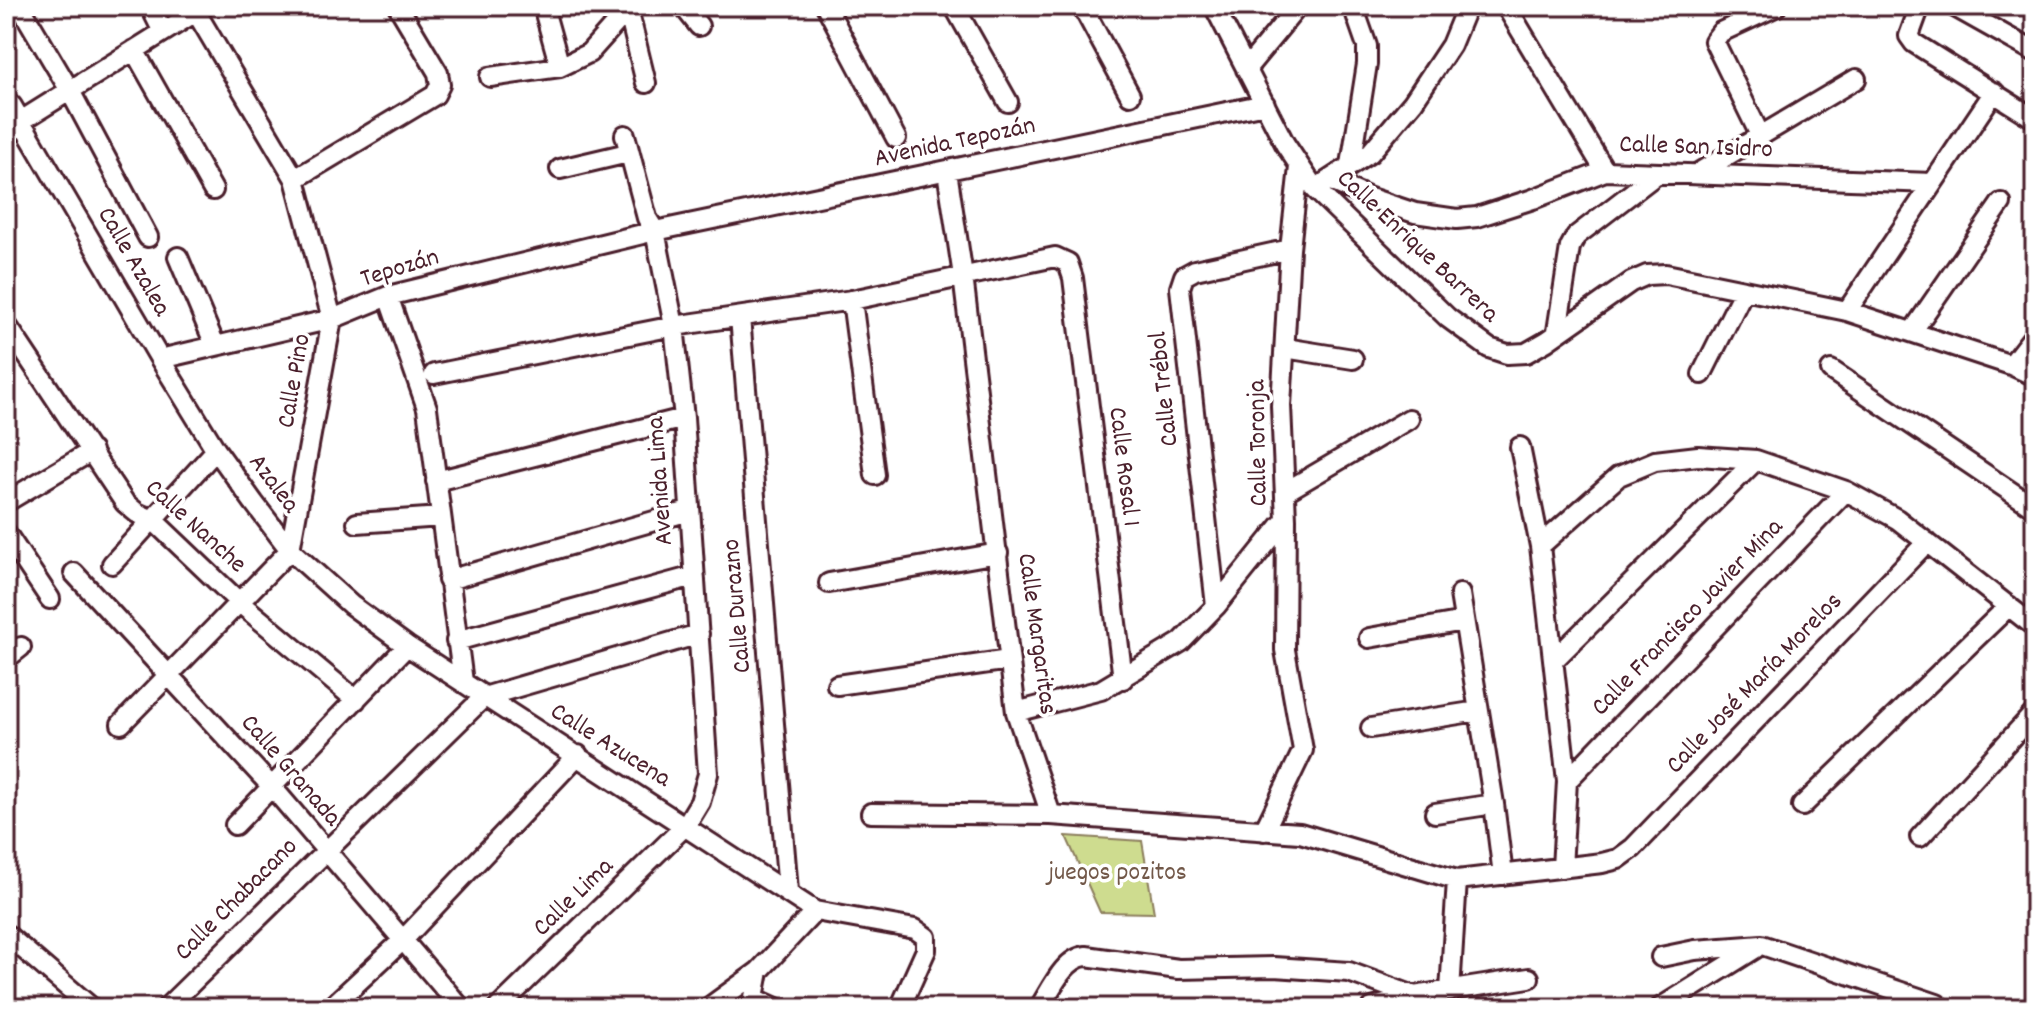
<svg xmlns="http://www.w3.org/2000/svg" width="2041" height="1014" font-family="Dekko,sans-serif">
	<rect width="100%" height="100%" fill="#fff"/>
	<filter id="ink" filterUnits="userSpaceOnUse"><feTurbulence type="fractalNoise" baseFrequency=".0125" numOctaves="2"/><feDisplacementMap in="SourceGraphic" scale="16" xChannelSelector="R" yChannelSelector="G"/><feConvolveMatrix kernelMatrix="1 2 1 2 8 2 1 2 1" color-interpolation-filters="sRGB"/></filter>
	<g filter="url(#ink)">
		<!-- green -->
		<path fill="#cedc8f" stroke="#8c7e5d" stroke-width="2" d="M1066,836L1142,841L1154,913L1100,912Z"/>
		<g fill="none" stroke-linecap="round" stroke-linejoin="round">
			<defs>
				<path id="minor" d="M20,6L69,89L148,237
					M150,6L163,32
					M543,6L560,67
					M683,6L699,26
					M826,6L896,138
					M954,6L1008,102
					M1082,6L1130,95
					M1214,6L1285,144L1315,189L1448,318L1489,348L1507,354L1526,353L1547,341L1631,282L1647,275L1666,274L1847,311L2011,365L2035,376
					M1506,6L1605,171
					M1920,6L1909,36L1914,43L2035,119
					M1953,6L2035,52
					M628,9L646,83
					M196,12L295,179L332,319L290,550
					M134,50L213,190
					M1246,69L1298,6
					M490,77L560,67L589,53L631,6
					M6,100L12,106L160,359L216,450L254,503L290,550L351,605L407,646L815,911L915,929L926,937V950L900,1008
					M1760,135L1714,41L1721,32L1777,6
					M6,138L21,121L205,6
					M1351,165L1367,64V46L1353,6
					M560,169L628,153
					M947,171L963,276L1016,712L1051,815
					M1698,173L1856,79
					M295,179L435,95L440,85L438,73L398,6
					M1329,180L1370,198L1415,213L1457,219L1477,217L1533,199L1605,171L1932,183
					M1321,185L1370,153L1413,102L1451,45L1467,6
					M178,257L215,345
					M388,296L427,408L463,682
					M852,300L875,475
					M1847,311L1994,92
					M740,317L788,891
					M6,324L125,503L137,513L153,520L240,603L356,700
					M1557,331L1570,247L1576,236L1658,173
					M1912,332L2001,203
					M1285,348L1353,359
					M160,359L332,319L388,296L655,231L1265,104
					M2011,365L2035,334
					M1831,370L2035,508
					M434,374L674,326L852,300L1055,257L1068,263L1073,278L1123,679
					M1702,374L1744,290
					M1520,447L1540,546L1567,781L1562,868
					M436,481L684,418
					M1285,492L1409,419
					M6,502L92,451
					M357,523L441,517
					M6,533L50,599
					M1540,546L1619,476L1655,461L1698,456L1756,460L1846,491L1897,519L2035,627
					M112,564L216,450
					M74,573L272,787L461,1008
					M448,580L689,511
					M829,583L998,553
					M1460,594L1494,804L1503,875
					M1216,606L1180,288L1184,276L1195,270L1290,249
					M1369,638L1464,621
					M456,641L694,576
					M6,659L21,647
					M1555,659L1756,460
					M837,685L1009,660
					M1016,712L1101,690L1181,642L1216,606L1286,519
					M121,724L290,550
					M1371,728L1478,711
					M1567,781L1846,491
					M1802,806L2009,606
					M871,813L1051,815L1300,833L1457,880L1602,863L1618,859L1633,848L1927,542
					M1435,813L1494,804
					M235,825L407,646
					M1264,831L1303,750L1285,650L1286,519L1281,406L1290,249L1299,167
					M1920,837L2035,712
					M6,934L92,1008
					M1661,957L1695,950L1762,945L1937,1004L1939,1008
					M1450,991L1457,880
					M754,998L776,1008
					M166,1008L484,697L699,634
					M330,1008L403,940L578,755
					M498,1008L686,825L700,802L708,774L684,418L674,326L655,231L647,218L625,135
					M708,1008L759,971L815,911
					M752,1008L759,971
					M1039,1008C1051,990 1064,958 1086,956L1178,969L1274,967L1349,972L1414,996
					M1372,1008L1414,996L1529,978
					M1660,1008L1756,948"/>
			</defs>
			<!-- minor casing -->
			<use href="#minor" stroke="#4a1f2b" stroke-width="24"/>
			<!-- minor -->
			<use href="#minor" stroke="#fff" stroke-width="18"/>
		</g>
	</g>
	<g text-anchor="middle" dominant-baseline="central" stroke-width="7" stroke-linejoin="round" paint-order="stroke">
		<!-- street labels -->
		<g font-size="26" fill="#4a1f2b" stroke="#fff">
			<text transform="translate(955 143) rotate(-12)">Avenida Tepozán</text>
			<text transform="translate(1696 148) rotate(2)">Calle San Isidro</text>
			<text transform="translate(1417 247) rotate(43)">Calle Enrique Barrera</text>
			<text transform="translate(133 262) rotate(60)">Calle Azalea</text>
			<text transform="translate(400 269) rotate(-17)">Tepozán</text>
			<text transform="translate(295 381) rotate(-80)">Calle Pino</text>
			<text transform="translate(1165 389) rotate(-96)">Calle Trébol</text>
			<text transform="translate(1259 443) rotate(-91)">Calle Toronja</text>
			<text transform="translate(1123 467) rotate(83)">Calle Rosal 1</text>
			<text transform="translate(661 481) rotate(-94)">Avenida Lima</text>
			<text transform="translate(273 484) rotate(53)">Azalea</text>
			<text transform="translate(195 527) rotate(42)">Calle Nanche</text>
			<text transform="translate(738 606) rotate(-95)">Calle Durazno</text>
			<text transform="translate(1688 618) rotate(-46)">Calle Francisco Javier Mina</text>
			<text transform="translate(1036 634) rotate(82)">Calle Margaritas</text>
			<text transform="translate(1755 684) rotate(-46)">Calle José María Morelos</text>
			<text transform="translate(610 746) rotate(32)">Calle Azucena</text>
			<text transform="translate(290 771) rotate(49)">Calle Granada</text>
			<text transform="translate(574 898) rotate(-44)">Calle Lima</text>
			<text transform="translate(237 900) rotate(-45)">Calle Chabacano</text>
		</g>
		<!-- park labels -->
		<g font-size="26" fill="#725849" stroke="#fff">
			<text x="1117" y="873">juegos pozitos</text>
		</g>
	</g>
	<!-- margin -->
	<rect width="2041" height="1014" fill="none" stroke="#fff" stroke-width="32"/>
	<rect x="16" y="16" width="2009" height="982" fill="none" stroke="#4a1f2b" stroke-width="3" filter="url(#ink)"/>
</svg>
